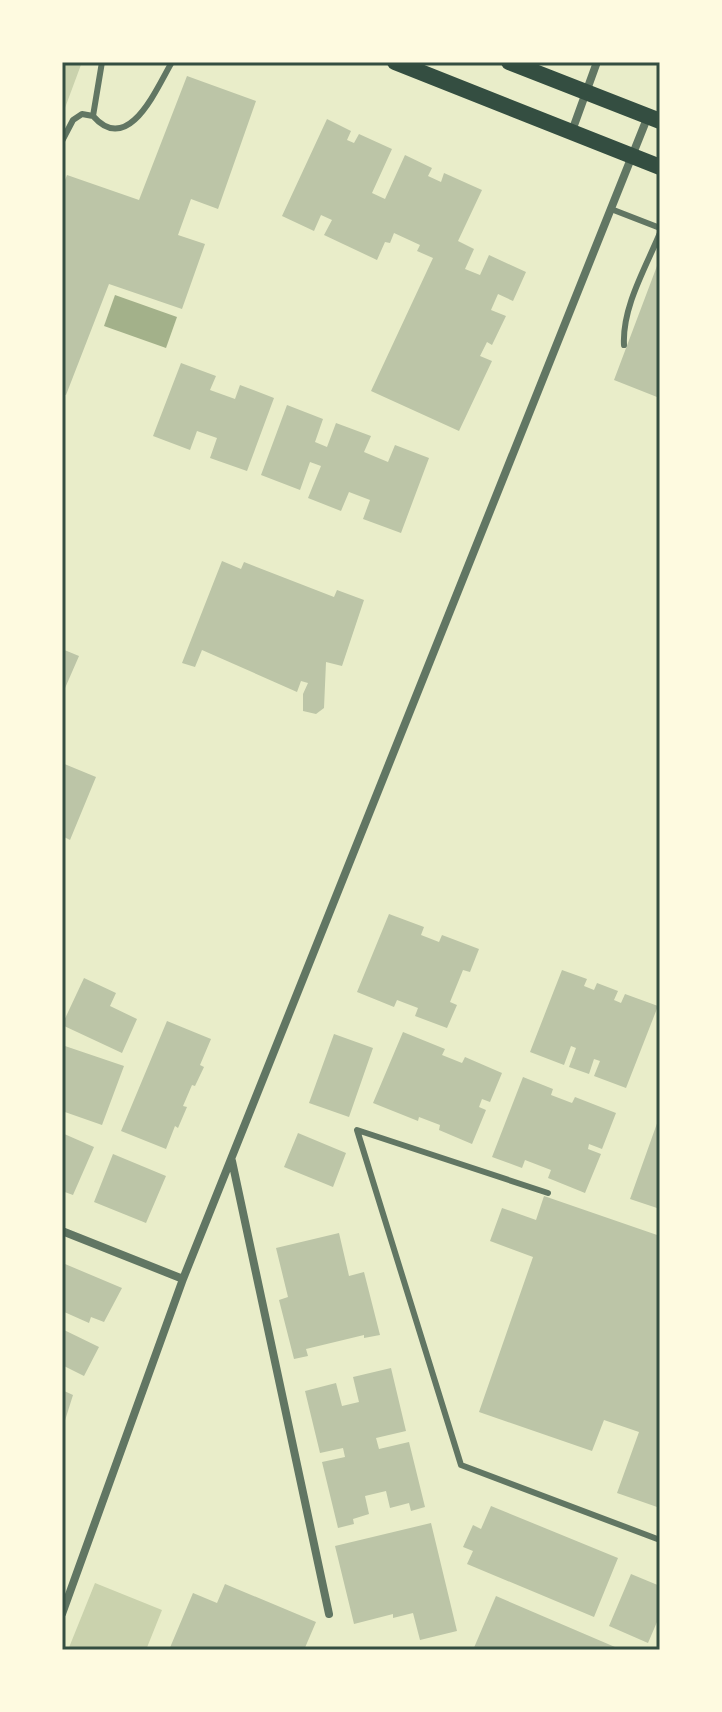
<svg xmlns="http://www.w3.org/2000/svg" width="722" height="1712" font-family="Inter,sans-serif">
	<rect width="100%" height="100%" fill="#e9edc9"/>
	<!-- green -->
	<path fill="#cad2ad" d="M62,62H82L62,116Z
		M95,1583L162,1610L146,1650H68Z"/>
	<!-- water -->
	<path fill="#a3b18a" d="M115,295L177,317L166,348L104,326Z"/>
	<!-- building -->
	<path fill="#bcc5a7" d="M187,76L256,101L218,209L191,199L178,235L205,244L182,309L109,284L66,395L62,394V188L67,175L139,200Z
		M327,119L351,131L347,140L354,143L359,134L392,149L372,193L385,199L405,155L432,168L428,176L441,182L444,173L482,190L458,241L474,249L465,269L480,275L489,255L526,272L513,301L498,294L491,310L506,316L492,345L487,342L480,356L492,361L459,431L371,391L433,258L417,251L420,245L394,233L390,243L385,242L377,260L324,235L332,220L321,215L314,231L282,216Z
		M660,258V390L657,397L614,380Z
		M181,363L216,376L210,390L235,399L240,385L274,398L247,471L210,458L217,438L197,431L190,450L153,436Z
		M287,405L323,419L315,442L327,447L336,423L371,436L364,452L388,462L395,445L429,458L401,533L363,519L370,500L349,492L341,511L308,498L321,466L310,462L300,490L261,475Z
		M222,561L241,569L244,562L334,597L337,590L364,600L342,666L326,662L324,708L316,714L303,711V694L308,683L301,681L297,692L202,650L195,667L182,663Z
		M62,649L79,656L62,695Z
		M62,763L96,777L70,840L62,836Z
		M389,914L424,927L421,935L439,942L442,935L479,949L470,972L463,970L450,1002L457,1005L447,1028L415,1016L418,1008L397,1000L394,1007L357,992Z
		M562,970L587,979L584,986L594,990L597,983L618,991L614,1000L621,1003L625,994L658,1006L626,1088L594,1076L600,1061L594,1059L589,1074L569,1067L576,1048L571,1046L564,1065L530,1052Z
		M84,978L116,993L110,1006L137,1019L122,1053L62,1025Z
		M167,1021L211,1039L200,1065L204,1067L195,1086L192,1085L183,1106L187,1107L178,1128L175,1126L166,1149L121,1131Z
		M403,1032L445,1049L442,1055L462,1063L465,1057L502,1073L490,1102L482,1099L479,1107L486,1110L472,1144L439,1130L440,1125L419,1117L418,1121L373,1103Z
		M334,1034L373,1048L349,1117L309,1103Z
		M62,1045L124,1066L102,1125L62,1111Z
		M523,1077L553,1089L551,1095L572,1103L575,1097L616,1113L602,1149L589,1144L588,1149L601,1154L585,1193L548,1178L551,1170L525,1160L522,1168L492,1157Z
		M660,1115V1209L630,1199Z
		M62,1133L94,1147L73,1195L62,1191Z
		M298,1133L346,1153L333,1187L284,1167Z
		M113,1154L166,1176L146,1223L94,1202Z
		M544,1196L660,1236V1508L617,1493L639,1432L604,1420L592,1451L479,1412L533,1257L490,1241L502,1208L536,1220Z
		M339,1233L349,1276L364,1272L380,1335L364,1338V1335L306,1349L308,1356L294,1359L279,1300L288,1297L276,1248Z
		M65,1264L122,1288L104,1322L91,1317L89,1323L62,1311V1272Z
		M62,1329L99,1347L84,1376L62,1365Z
		M391,1368L406,1431L376,1438L379,1449L409,1442L425,1507L411,1511L409,1503L390,1508L386,1491L365,1496L369,1514L353,1519L354,1524L338,1528L322,1462L345,1457L343,1448L320,1453L305,1391L336,1383L342,1406L359,1402L353,1377Z
		M62,1390L73,1395L62,1430Z
		M491,1506L618,1558L594,1617L467,1564L473,1551L463,1547L473,1525L481,1529Z
		M431,1523L457,1631L420,1640L413,1613L393,1618V1614L354,1624L335,1546Z
		M631,1574L660,1586V1615L648,1643L609,1626Z
		M225,1584L316,1622L304,1650H169L193,1593L217,1603Z
		M496,1596L622,1650H473Z"/>
	<g fill="none" stroke-linecap="round" stroke-linejoin="round">
		<!-- service -->
		<path stroke="#617663" stroke-width="6" d="M102,62L93,116C129,157 157,87 172,62
			M62,141L73,120L82,114L93,116
			M611,209L660,228
			M624,345C622,307 646,267 660,233
			M548,1193L357,1130L461,1465L660,1540"/>
		<!-- minor -->
		<path stroke="#617663" stroke-width="8" d="M572,131L597,62
			M232,1161L329,1614
			M62,1231L183,1279
			M62,1614L183,1279L648,116"/>
		<!-- secondary -->
		<path stroke="#344e41" stroke-width="16" d="M395,62L660,167
			M509,62L660,121"/>
	</g>
	<!-- border -->
	<rect width="722" height="1712" fill="none" stroke="#fefae0" stroke-width="128"/>
	<rect x="64" y="64" width="594" height="1584" fill="none" stroke="#344e41" stroke-width="3"/>
</svg>
